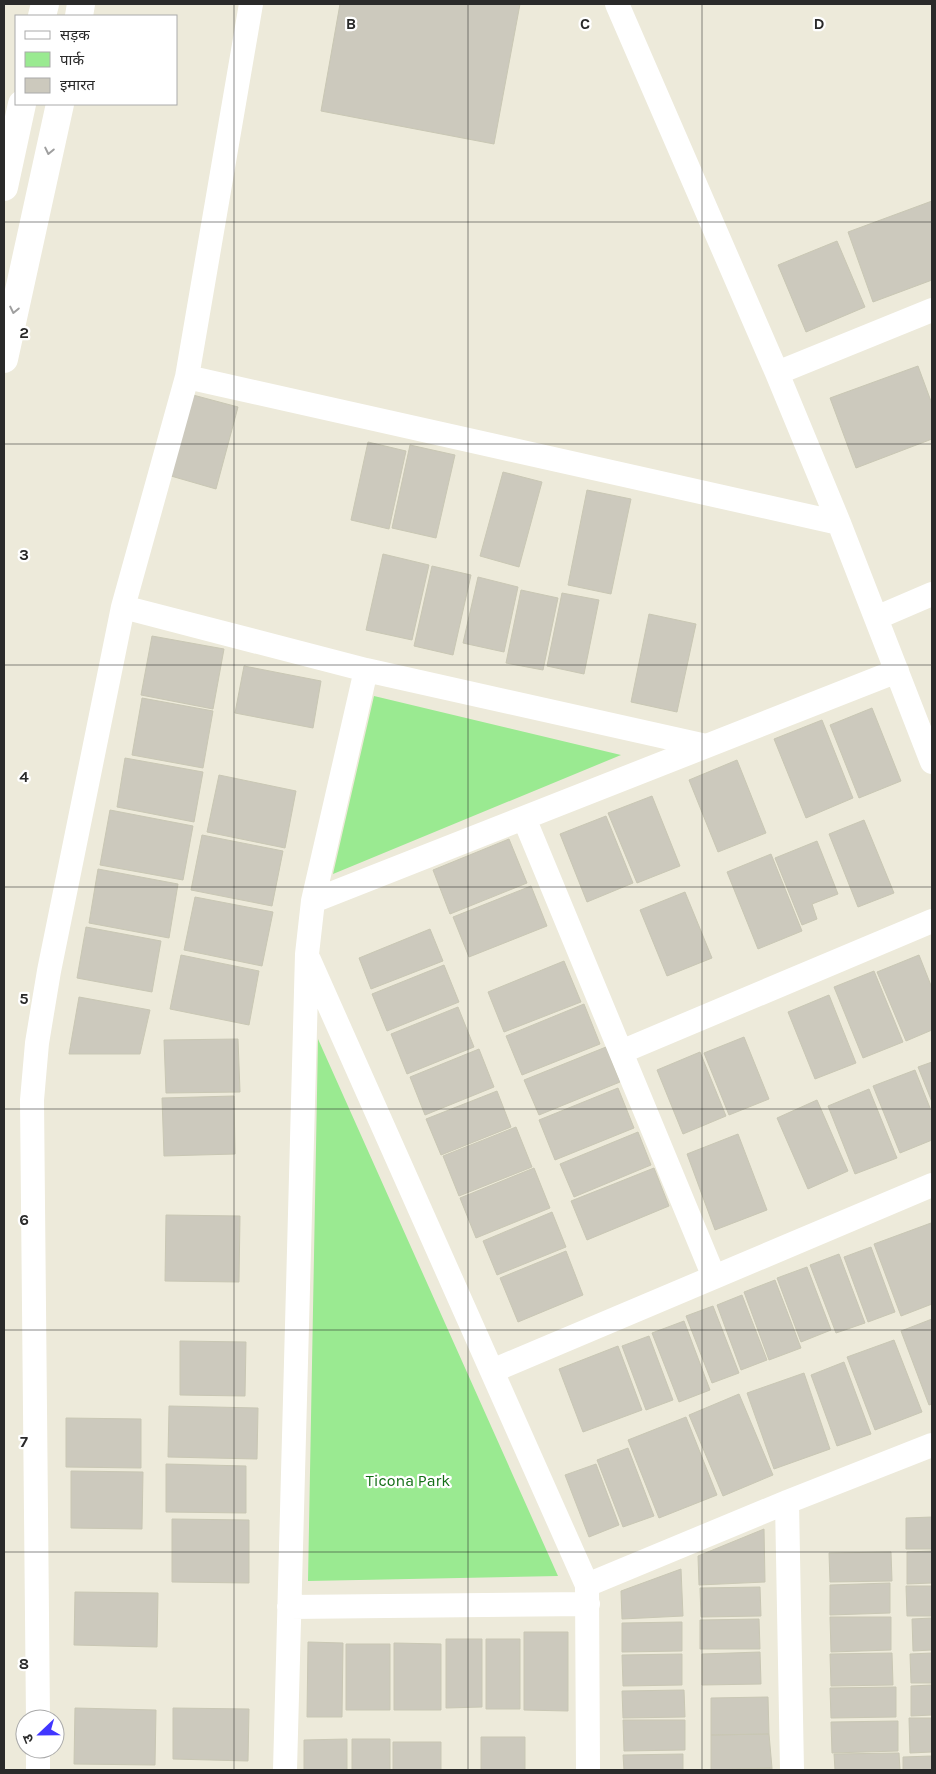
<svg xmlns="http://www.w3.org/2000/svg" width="936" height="1774" font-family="Karla,'Noto Sans Devanagari',sans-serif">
	<rect width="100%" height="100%" fill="#edeada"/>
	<!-- green -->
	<path fill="#9aea91" d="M374,696L621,755L333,874Z
		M318,1039L558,1576L308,1581Z"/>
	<!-- building -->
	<path fill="#ccc9bd" stroke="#c9c7b4" d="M340,4H520L494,144L321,111Z
		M932,201V280L873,302L848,232Z
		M837,241L865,307L806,332L778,265Z
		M918,366L932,404V439L856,468L830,398Z
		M193,395L238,407L216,489L171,476Z
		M368,442L406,451L389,529L351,520Z
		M410,445L455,455L436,538L392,528Z
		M503,472L542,482L519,567L480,556Z
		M587,490L631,499L611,594L568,585Z
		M383,554L429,565L412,640L366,630Z
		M432,566L471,575L453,655L414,646Z
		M478,577L518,587L504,652L463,643Z
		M521,590L558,598L543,670L506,663Z
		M562,593L599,600L584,674L547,666Z
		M649,614L696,624L677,712L631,702Z
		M152,636L224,649L213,709L141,695Z
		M244,666L321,681L313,728L235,713Z
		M142,698L213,711L203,768L132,755Z
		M872,708L901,781L859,798L830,725Z
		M822,720L853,798L806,818L774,739Z
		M125,758L203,772L194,822L117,807Z
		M737,760L766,833L718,852L689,780Z
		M219,775L296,791L285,848L207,832Z
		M652,796L680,866L637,883L608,813Z
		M110,810L193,826L183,880L100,865Z
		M606,816L633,883L587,902L560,834Z
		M864,820L894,893L858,907L829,834Z
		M202,835L283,851L272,906L191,890Z
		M509,839L527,883L450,914L433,870Z
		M817,841L838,894L812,904L817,919L802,925L775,858Z
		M771,854L802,931L758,949L727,872Z
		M98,869L178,884L169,938L89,923Z
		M531,886L547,926L469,957L453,917Z
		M685,892L712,958L667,976L640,910Z
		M195,897L273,912L262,966L184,950Z
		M86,927L161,941L152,992L77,978Z
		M430,929L443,961L371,989L359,958Z
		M181,955L259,971L249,1025L170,1009Z
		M919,955L932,988V1030L906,1041L877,972Z
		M564,961L581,1002L504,1032L488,992Z
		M444,965L459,1002L387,1031L372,994Z
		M874,971L903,1042L863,1058L834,987Z
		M829,995L856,1063L815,1079L788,1012Z
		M79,997L150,1010L140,1054H69Z
		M584,1004L600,1044L522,1075L506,1036Z
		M458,1007L474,1047L407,1074L391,1034Z
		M744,1037L769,1099L729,1115L704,1053Z
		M238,1039L240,1092L166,1093L164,1040Z
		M606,1047L620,1082L539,1115L524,1080Z
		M479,1049L494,1087L425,1115L410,1077Z
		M700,1052L726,1116L683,1134L657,1070Z
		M932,1062V1102L918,1067Z
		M915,1070L932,1113V1140L900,1153L873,1086Z
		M618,1088L634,1128L555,1160L539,1120Z
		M869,1089L897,1158L855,1174L828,1106Z
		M497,1091L511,1127L441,1155L426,1119Z
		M234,1096L235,1154L164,1156L162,1098Z
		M817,1100L848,1171L808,1189L777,1118Z
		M516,1127L532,1167L459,1196L443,1156Z
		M638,1132L651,1165L574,1197L560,1164Z
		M738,1134L767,1210L715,1230L687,1154Z
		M534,1168L550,1208L476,1238L460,1198Z
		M654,1168L669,1206L587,1240L571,1201Z
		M552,1212L566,1247L497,1275L483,1241Z
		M166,1215L240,1216L239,1282L165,1281Z
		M931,1223L932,1227V1304L901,1316L874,1244Z
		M871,1247L895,1312L868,1322L844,1257Z
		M566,1251L583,1295L518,1322L500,1278Z
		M839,1254L865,1323L836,1333L810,1265Z
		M807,1267L831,1330L801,1342L777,1278Z
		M775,1280L801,1348L769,1360L744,1292Z
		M742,1295L767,1360L741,1370L717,1305Z
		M713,1306L739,1373L712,1383L686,1316Z
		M932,1319V1404L929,1405L901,1331Z
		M684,1321L710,1390L679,1402L652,1333Z
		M649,1336L673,1400L646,1410L622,1346Z
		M894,1340L922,1412L875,1430L847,1357Z
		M180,1341L246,1342L245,1396L180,1395Z
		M618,1346L642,1410L583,1432L559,1369Z
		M844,1362L871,1434L837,1446L811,1375Z
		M804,1373L830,1449L774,1469L747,1393Z
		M739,1394L773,1475L723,1496L689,1415Z
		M169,1406L258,1408L257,1459L168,1457Z
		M686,1417L717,1495L659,1518L628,1440Z
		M66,1418L141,1419V1468L66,1467Z
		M628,1448L654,1516L623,1527L597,1460Z
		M166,1464L246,1466V1513L166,1512Z
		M596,1464L619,1525L589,1537L565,1475Z
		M71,1471L143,1472L142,1529L71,1528Z
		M932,1517V1549H906V1518Z
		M172,1519L249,1520V1583L172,1582Z
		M764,1529L765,1582L699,1585L698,1556Z
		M932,1551V1583L907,1584V1552Z
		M891,1552L892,1581L830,1582L829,1553Z
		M681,1569L683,1616L622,1619L621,1591Z
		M890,1583V1613L830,1615V1585Z
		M906,1586H932V1616H907Z
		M760,1587L761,1616L701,1617L700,1588Z
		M75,1592L158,1593L157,1647L74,1645Z
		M830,1617H891V1650L831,1652Z
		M932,1618V1650L913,1651L912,1619Z
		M759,1619L760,1649H700V1620Z
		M682,1622V1651L622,1652V1623Z
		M524,1632H568V1711L524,1710Z
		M446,1639H482V1707L446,1708Z
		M486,1639H520V1709H486Z
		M308,1642L343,1643L342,1717H307Z
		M394,1643L441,1644V1710H394Z
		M346,1644H390V1710H346Z
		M760,1652L761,1684L702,1685V1654Z
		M892,1653L893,1685L831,1686L830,1654Z
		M932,1653V1683H911L910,1654Z
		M682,1654V1685L623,1686L622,1655Z
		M932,1685V1715L911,1716V1686Z
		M896,1687V1717L831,1718L830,1688Z
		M684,1690L685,1717L623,1718L622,1691Z
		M768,1697L769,1734L711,1735V1698Z
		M75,1708L156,1710L155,1765L74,1764Z
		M173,1708L249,1709L248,1761L173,1759Z
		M909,1718H932V1752L910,1753Z
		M623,1720H685V1750L624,1751Z
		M898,1721V1751L832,1753L831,1722Z
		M769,1734L772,1768L711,1770V1735Z
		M481,1737H525V1770H481Z
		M347,1739V1770H304V1740Z
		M352,1739H390V1770H352Z
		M393,1742H441V1770H393Z
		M899,1753L900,1770H835L834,1754Z
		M683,1754V1770H624L623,1755Z
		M932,1756V1770H903V1757Z
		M772,1768V1770H711Z"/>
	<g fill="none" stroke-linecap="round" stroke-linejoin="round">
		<!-- minor -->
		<path stroke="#fff" stroke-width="24" d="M617,4L777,373L839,523L932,762
			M777,373L932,310
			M187,377L839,523
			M123,607L366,670L706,746
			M876,618L932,594
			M524,818L714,1277
			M313,901L897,671
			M309,960L587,1585L588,1770
			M621,1052L932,921
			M492,1371L932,1185
			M787,1502L792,1770
			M587,1585L787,1502L932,1445
			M289,1607L588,1604
			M38,1719L32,1100L37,1043L49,971L123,607L187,377L251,4
			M38,1749V1770
			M285,1770L307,954L313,901L366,670"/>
		<!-- tertiary -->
		<path stroke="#fff" stroke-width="28" d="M42,16L45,4
			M79,16L81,4
			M4,187L22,104
			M4,359L60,104"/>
	</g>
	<!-- one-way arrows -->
	<defs><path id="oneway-chevron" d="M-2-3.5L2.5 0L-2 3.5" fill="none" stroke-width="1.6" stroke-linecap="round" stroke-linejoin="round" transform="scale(1.25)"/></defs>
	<g stroke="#9f9f9f">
		<use href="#oneway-chevron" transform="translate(49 151) rotate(102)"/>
		<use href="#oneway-chevron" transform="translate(14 310) rotate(102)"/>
	</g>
	<!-- grid -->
	<path fill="none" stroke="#2a2a2a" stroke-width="1" stroke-opacity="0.55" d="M234,4V1770M468,4V1770M702,4V1770M4,222H932M4,444H932M4,665H932M4,887H932M4,1109H932M4,1330H932M4,1552H932"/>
	<g text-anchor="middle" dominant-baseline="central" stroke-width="4.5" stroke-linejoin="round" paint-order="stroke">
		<!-- park labels -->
		<g font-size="16" fill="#136e16" stroke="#fff">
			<text x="408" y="1480">Ticona Park</text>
		</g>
	</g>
	<g font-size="16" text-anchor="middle" font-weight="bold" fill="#2a2a2a" stroke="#fff" stroke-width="4.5" stroke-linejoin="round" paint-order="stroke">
		<text x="351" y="29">B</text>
		<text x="585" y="29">C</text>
		<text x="819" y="29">D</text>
		<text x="24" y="338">2</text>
		<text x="24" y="560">3</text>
		<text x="24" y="782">4</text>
		<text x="24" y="1004">5</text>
		<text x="24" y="1225">6</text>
		<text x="24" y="1447">7</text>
		<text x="24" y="1669">8</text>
	</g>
	<!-- border -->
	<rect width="936" height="1774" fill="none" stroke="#2a2a2a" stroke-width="10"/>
	<!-- legend -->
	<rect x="15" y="15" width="162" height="90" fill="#ffffff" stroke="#aaaaaa"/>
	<rect x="25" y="31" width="25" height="8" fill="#ffffff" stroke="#aaaaaa"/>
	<text x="60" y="40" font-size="15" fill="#2a2a2a">सड़क</text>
	<rect x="25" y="52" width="25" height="15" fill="#9aea91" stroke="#aaaaaa"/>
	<text x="60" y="65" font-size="15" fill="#2a2a2a">पार्क</text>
	<rect x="25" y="78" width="25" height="15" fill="#ccc9bd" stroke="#aaaaaa"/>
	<text x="60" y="90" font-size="15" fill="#2a2a2a">इमारत</text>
	<!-- north arrow -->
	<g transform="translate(40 1734) rotate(248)"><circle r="24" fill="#ffffff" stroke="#aaaaaa"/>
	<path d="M0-4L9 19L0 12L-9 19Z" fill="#4136ff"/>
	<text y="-8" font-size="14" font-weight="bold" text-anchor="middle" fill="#2a2a2a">उ</text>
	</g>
</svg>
